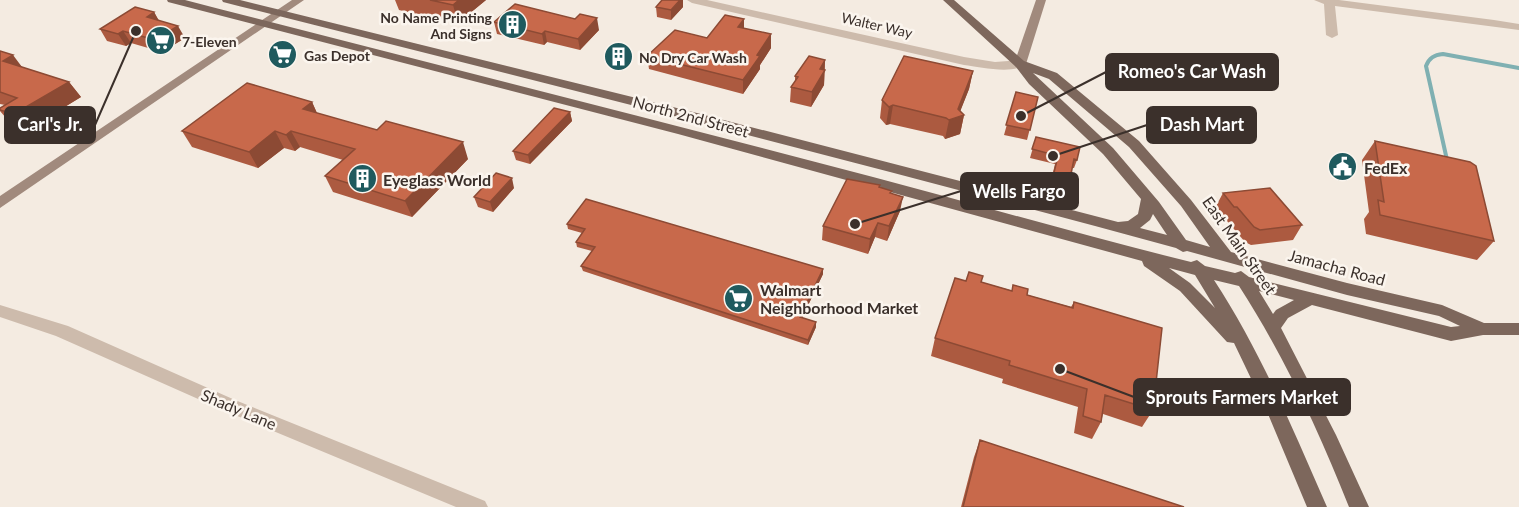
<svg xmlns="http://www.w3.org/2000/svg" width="1519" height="507" font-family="Lato,sans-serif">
	<rect width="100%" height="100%" fill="#f4ebe1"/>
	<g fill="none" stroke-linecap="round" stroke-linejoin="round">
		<!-- stream -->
		<path stroke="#7fb0b2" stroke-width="4" d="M1447,160L1426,66C1429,58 1434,55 1443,54L1519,68"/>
		<!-- street -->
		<path fill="#cdbbac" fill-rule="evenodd" d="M687,0H707L964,57L995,62L1020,60L1026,64C1013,75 980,67 964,65L692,3Z
			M1314,0H1339L1494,20L1519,24V30L1335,6L1338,35L1332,38L1326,35L1324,4Z
			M0,305L68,326L235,400L485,501L488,507H456L223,410L56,336L0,317Z"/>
		<!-- secondary -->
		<path fill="#a18a7d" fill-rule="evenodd" d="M292,0H304L0,208V196Z
			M1036,0H1046L1026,64L1020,68L1016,67L1014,64Z"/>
		<!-- primary -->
		<path fill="#7d675c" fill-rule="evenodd" d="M167,0H185C414,59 644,117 873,177C979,205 1085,236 1191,262L1197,260L1205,266L1235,273L1241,271L1249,277L1451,327L1460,326L1439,316L1347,295L1187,251L1183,252L1176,248C859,162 541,82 223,2L222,0H240L693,112L1118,222L1128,221L1138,214L1141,199L1103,154L1029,84L1016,67L943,0H954L1024,61L1057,73L1139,141L1191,200L1231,252L1347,283L1442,305L1484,323H1519V335H1483L1451,341L1312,305L1288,318L1281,328L1336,435L1369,507H1349C1319,431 1283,354 1239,286L1214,280C1260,350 1293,429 1327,507H1307L1268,414L1234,343L1227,342L1180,291L1144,266L1142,261L678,134L168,2ZM1033,73L1049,79L1129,147L1181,206L1210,247L1186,240L1159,202L1113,148ZM1153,214L1167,235L1140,228L1150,220ZM1169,268L1195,275L1215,308L1190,283ZM1259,291L1294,300L1276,310L1273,314Z"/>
	</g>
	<!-- wall -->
	<path fill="#ac5a40" d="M395,0H486L458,23L399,10Z
		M656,7H683L671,20L657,17Z
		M154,12L158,20L185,38L162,52L131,43L126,46L107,41L100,29Z
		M494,22L599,30L580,50L547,42L544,45L497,34Z
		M744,28L771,48L760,65V69L743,94L649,69L647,56L707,38Z
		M0,51L22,67L69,82L81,97L27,130L12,125L0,111V108L5,105L0,104Z
		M825,60L824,85L811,107L790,102L791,87L795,82V76Z
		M973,71L969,89L960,111L964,115L960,134L945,139L943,136L890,124L886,125L880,118L882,100Z
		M1016,92L1038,97L1027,140L1004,135Z
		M312,102L317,113L468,159L412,217L333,192L325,176L343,160L300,147L295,151L284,148L258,168L192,147L182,131Z
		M570,112L572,121L530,164L516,160L513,151Z
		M1036,137L1077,160L1074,168H1072L1068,189L1065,197L1048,193L1055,164L1030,158Z
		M1375,141L1494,241L1477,260L1366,234L1364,219L1369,212L1362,160Z
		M880,185V188L891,194L900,211L887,241L875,237L868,254L822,240L823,226Z
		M514,188L493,212L478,207L474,197Z
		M1223,193L1302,225L1293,240L1251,245L1245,242L1228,222H1225L1215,208Z
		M567,224L823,269V274L802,318L816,322V327L808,345L583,271L581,266L592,251L577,247L576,242L582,233L568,229Z
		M981,282L1071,307L1074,302L1153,410L1142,427L1103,414L1101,422L1092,439L1074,433L1078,407L1002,383L1003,379L931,356L935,338Z
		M980,440L1184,507H961L974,457Z"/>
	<!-- shaded-wall -->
	<path fill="#8c4a34" d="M459,0H486L458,23L453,5Z
		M680,0H683V7L671,20V10Z
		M154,12L161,24L147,17Z
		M597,18L599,30L580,50L578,39Z
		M744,19V32L738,27Z
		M178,26L185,38L162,52L155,40Z
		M123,31L131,43L126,46L118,34Z
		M545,31L547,42L544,45L542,34Z
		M771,34V48L760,65V69L743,94V80L757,55Z
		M13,55L25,71L3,61Z
		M825,60L824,85L811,107L812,92L820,69Z
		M973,71L969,89L958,117L964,115L960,134L945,139L949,120Z
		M69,82L81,97L27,130L14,114Z
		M312,102L319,118L303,109Z
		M893,105L890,124L886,125L889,107Z
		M570,112L572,121L530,164L528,155Z
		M275,131L284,148L258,168L249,152Z
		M291,131L300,147L295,151L286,135Z
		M463,142L468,159L412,217L405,201Z
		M512,178L514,188L493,212L490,202Z
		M903,197L900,211L887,241L889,226Z
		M878,223L875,237L868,254L870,239Z
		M823,269V274L800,322V317Z
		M816,322V327L808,345V340Z"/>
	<!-- building -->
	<path fill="#c8694b" stroke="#8c4a34" stroke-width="1.5" d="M430,0H459L453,5Z
		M662,0H680L671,10L656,7Z
		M515,4L575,19L580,14L597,18L578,39L545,31L542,34L494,22Z
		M135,7L154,12L147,17L178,26L155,40L123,31L118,34L100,29Z
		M725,15L744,19L738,27L771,34L757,55L760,56L743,80L647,56L675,30L707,38Z
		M0,51L13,55L3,61L69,82L14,114L0,110V108L17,98L0,92Z
		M809,56L825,60L820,69L825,70L812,92L791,87L798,77L795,76Z
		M904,56L973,71L958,109L964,115L949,120L946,118L893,105L889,107L882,100Z
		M247,83L312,102L303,109L377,130L386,121L463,142L405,201L325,176L355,149L291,131L286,135L275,131L249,152L182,131Z
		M1016,92L1038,97L1030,130L1006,125Z
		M554,108L570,112L528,155L513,151Z
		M1036,137L1080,147L1077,160L1074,159L1068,189L1051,185L1058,156L1032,149Z
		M1375,141L1470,162L1476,166L1494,241L1380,215L1378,200L1384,202Z
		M496,173L512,178L490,202L474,197Z
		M847,179L880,185L879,187L892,191L890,193L903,197L889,226L878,223L870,239L823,226Z
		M1270,188L1302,225L1260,230L1254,227L1237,207H1234L1223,193Z
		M586,199L823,269L800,317L816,322L808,340L581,266L595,247L576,242L585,229L567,224Z
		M969,272L983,276L981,282L1012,291L1013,285L1028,289L1027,295L1073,308L1074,302L1162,328L1153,410L1105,395L1101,422L1083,416L1087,389L1009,365L1010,361L935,338L955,278L966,281Z
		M980,440L1184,507H963Z"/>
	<!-- icons -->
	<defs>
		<symbol id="building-disc" viewBox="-11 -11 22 22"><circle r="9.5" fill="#1f5a5e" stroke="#fbf5ee"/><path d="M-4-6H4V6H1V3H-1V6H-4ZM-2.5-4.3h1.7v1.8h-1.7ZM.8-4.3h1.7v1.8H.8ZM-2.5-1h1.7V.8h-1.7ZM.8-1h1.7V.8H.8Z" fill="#fff"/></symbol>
		<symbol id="supermarket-disc" viewBox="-11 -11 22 22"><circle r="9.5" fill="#1f5a5e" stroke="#fbf5ee"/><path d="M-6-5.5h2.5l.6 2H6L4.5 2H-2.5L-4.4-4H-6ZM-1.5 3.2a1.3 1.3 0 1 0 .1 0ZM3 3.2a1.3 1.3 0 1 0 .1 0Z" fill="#fff"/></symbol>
		<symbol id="civic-disc" viewBox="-11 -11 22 22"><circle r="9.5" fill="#1f5a5e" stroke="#fbf5ee"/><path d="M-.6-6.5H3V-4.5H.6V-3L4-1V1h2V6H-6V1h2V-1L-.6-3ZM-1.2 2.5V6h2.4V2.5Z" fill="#fff"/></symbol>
	</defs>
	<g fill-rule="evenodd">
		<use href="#building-disc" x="496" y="8" width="33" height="33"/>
		<use href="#supermarket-disc" x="144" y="24" width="33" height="33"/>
		<use href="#supermarket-disc" x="266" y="38" width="33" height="33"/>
		<use href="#building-disc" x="602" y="40" width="33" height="33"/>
		<use href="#civic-disc" x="1326" y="150" width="33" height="33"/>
		<use href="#building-disc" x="346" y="162" width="33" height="33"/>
		<use href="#supermarket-disc" x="722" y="282" width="33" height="33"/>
	</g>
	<g text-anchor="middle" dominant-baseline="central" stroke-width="5" stroke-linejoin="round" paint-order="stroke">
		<!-- far-poi labels -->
		<g font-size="14" font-weight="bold" fill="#3b302b" stroke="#fbf5ee" text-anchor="start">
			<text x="492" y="17" text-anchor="end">No Name Printing<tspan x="492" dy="16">And Signs</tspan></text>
			<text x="182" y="41">7-Eleven</text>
			<text x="304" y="55">Gas Depot</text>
			<text x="639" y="57">No Dry Car Wash</text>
		</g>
		<!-- far-street labels -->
		<g font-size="14" fill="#3b302b" stroke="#fbf5ee">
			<text transform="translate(877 25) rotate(13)">Walter Way</text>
		</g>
		<!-- street labels -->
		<g font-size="16" fill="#3b302b" stroke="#fbf5ee">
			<text transform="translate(691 116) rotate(15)">North 2nd Street</text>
			<text transform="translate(1240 245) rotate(55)">East Main Street</text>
			<text transform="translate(1337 267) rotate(15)">Jamacha Road</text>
			<text transform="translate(239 409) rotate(23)">Shady Lane</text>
		</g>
		<!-- poi labels -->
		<g font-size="16" font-weight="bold" fill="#3b302b" stroke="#fbf5ee" text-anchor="start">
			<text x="1364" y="167">FedEx</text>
			<text x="383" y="179">Eyeglass World</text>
			<text x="760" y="289">Walmart<tspan x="760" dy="18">Neighborhood Market</tspan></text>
		</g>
	</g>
	<!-- callouts -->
	<path fill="none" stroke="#3b302b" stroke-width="2" d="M1021 116L1106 72M1053 156L1147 125M136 31L95 125M855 224L961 191M1060 369L1134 397"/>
	<g fill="#3b302b" stroke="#fbf5ee" stroke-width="2">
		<circle cx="1021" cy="116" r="6"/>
		<circle cx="1053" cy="156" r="6"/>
		<circle cx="136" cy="31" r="6"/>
		<circle cx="855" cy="224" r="6"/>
		<circle cx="1060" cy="369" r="6"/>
	</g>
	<g fill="#3b302b" stroke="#3b302b" stroke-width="2">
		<rect x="1106" y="54" width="172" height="36" rx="6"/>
		<rect x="1147" y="107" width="109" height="36" rx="6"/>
		<rect x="5" y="107" width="90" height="36" rx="6"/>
		<rect x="961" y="173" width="117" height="36" rx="6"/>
		<rect x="1134" y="379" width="216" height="36" rx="6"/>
	</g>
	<g font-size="18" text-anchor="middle" font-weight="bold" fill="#fff">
		<text x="1192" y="78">Romeo's Car Wash</text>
		<text x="1202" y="131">Dash Mart</text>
		<text x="50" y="131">Carl's Jr.</text>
		<text x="1019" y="198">Wells Fargo</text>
		<text x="1242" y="404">Sprouts Farmers Market</text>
	</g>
</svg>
